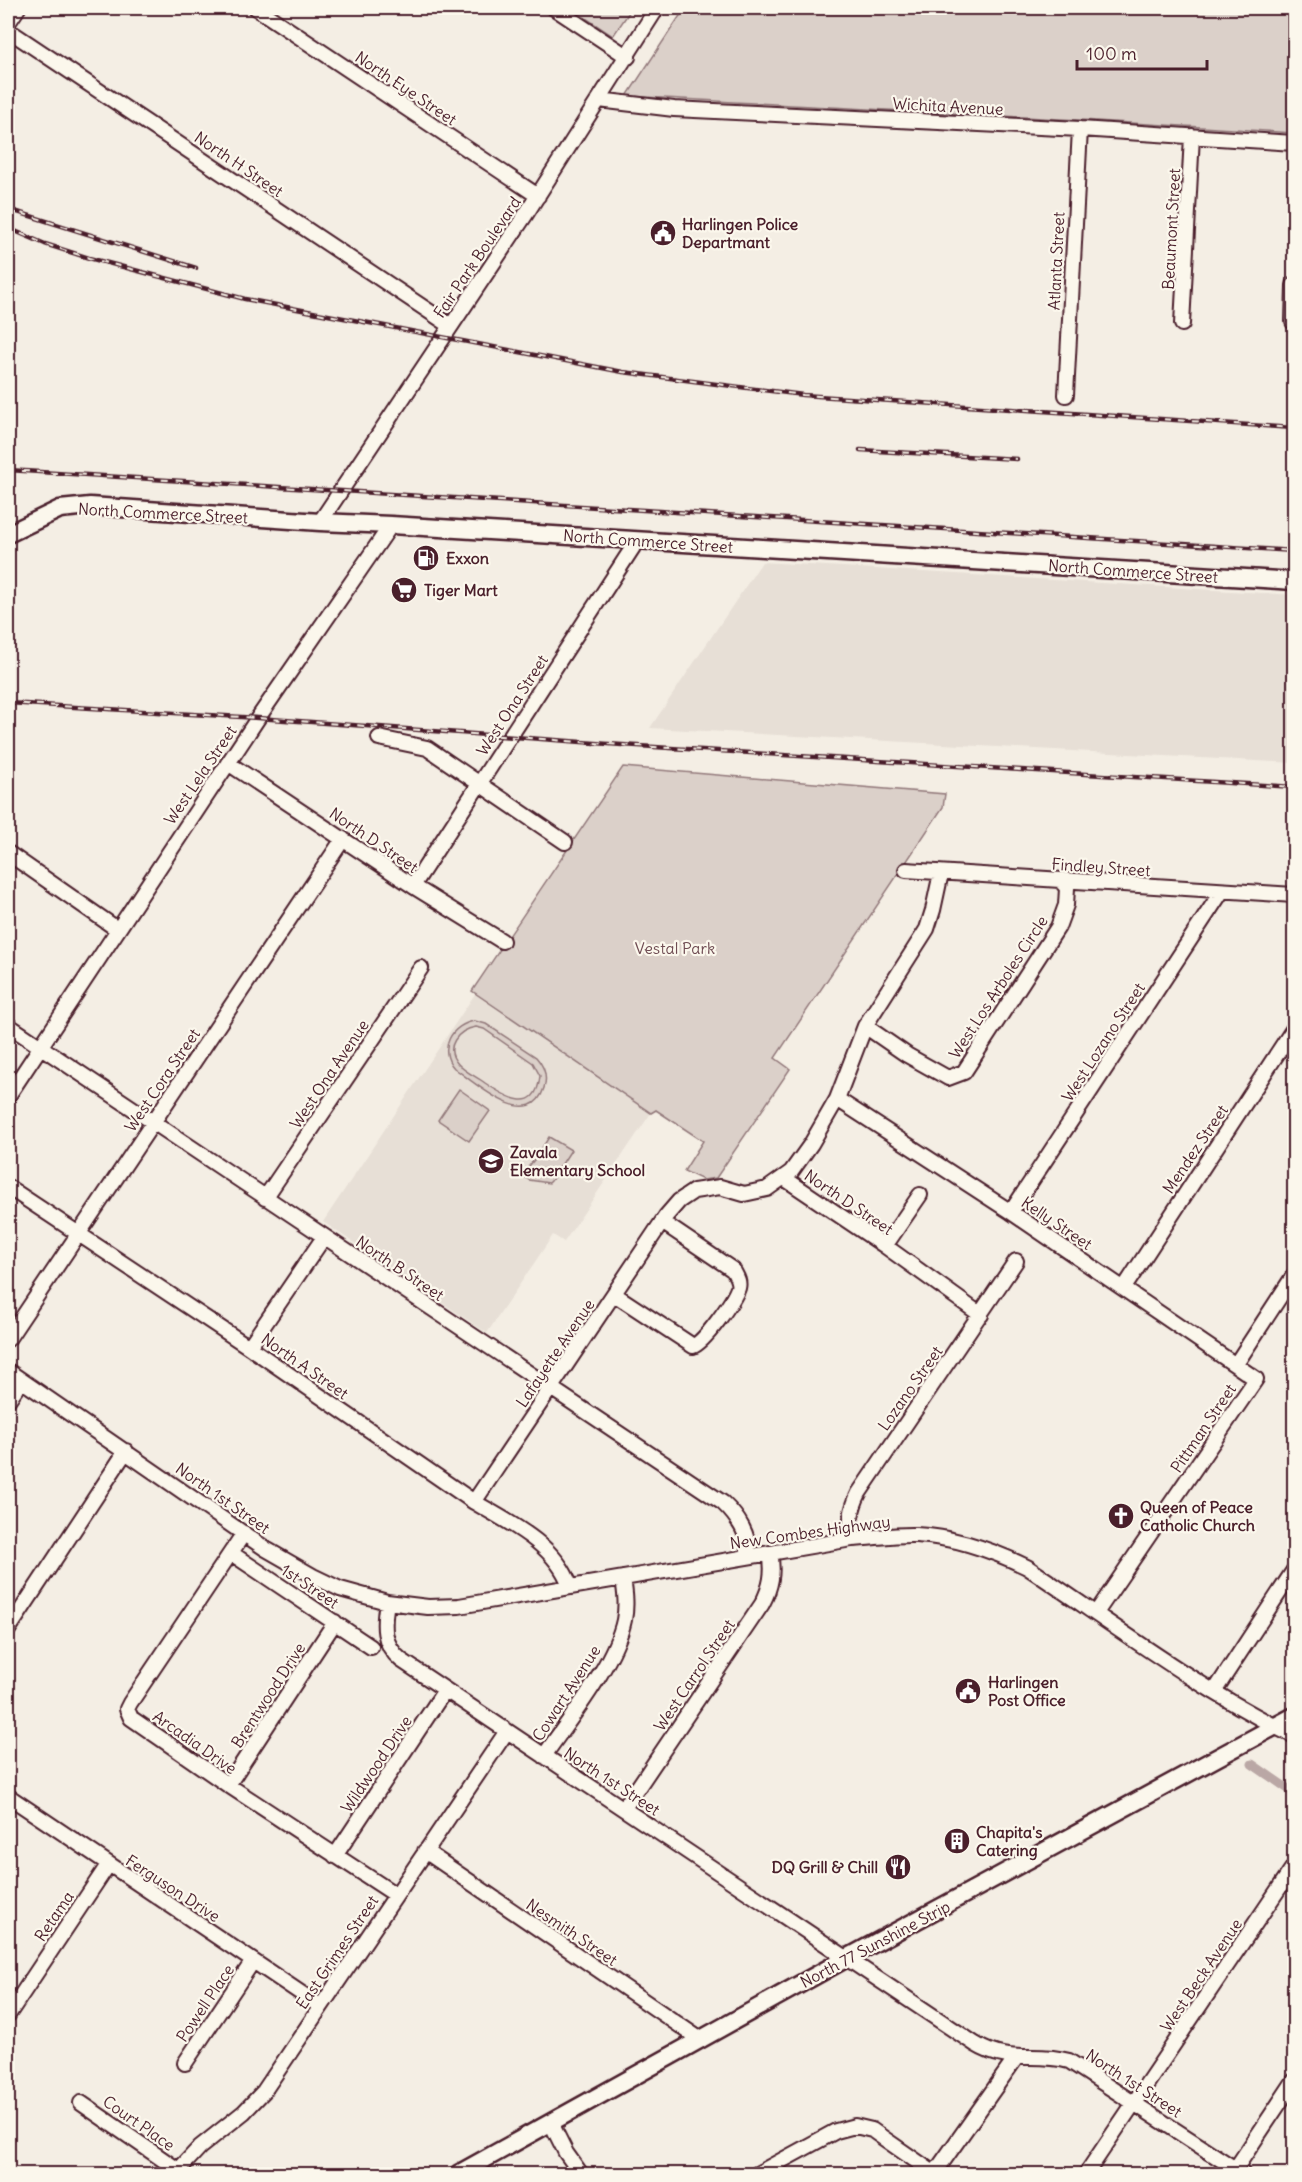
<svg xmlns="http://www.w3.org/2000/svg" width="1302" height="2182" font-family="Delius,sans-serif">
	<rect width="100%" height="100%" fill="#f4eee4"/>
	<filter id="ink" filterUnits="userSpaceOnUse"><feTurbulence type="fractalNoise" baseFrequency=".0167" numOctaves="2"/><feDisplacementMap in="SourceGraphic" scale="12" xChannelSelector="R" yChannelSelector="G"/><feConvolveMatrix kernelMatrix="1 2 1 2 8 2 1 2 1" color-interpolation-filters="sRGB"/></filter>
	<g filter="url(#ink)">
		<!-- built -->
		<path fill="#e7dfd6" d="M762,562L1294,595V763L650,728Z
			M475,994L651,1113L564,1242L553,1235L487,1333L323,1222Z"/>
		<!-- green -->
		<path fill="#dbd0c9" stroke="#92787a" stroke-width="1.5" fill-rule="evenodd" d="M571,8H632L613,36Z
			M685,8H1294V133C1072,118 850,109 627,96Z
			M623,767L945,794L943,807L775,1058L790,1069L716,1178L703,1180L684,1171L703,1141L656,1110L651,1113L472,991Z
			M475,1021L486,1024L536,1057C544,1066 548,1076 544,1088C530,1133 475,1083 454,1068C437,1049 452,1024 475,1021ZM476,1027L484,1029L533,1063L540,1076C536,1116 506,1097 485,1083C477,1077 465,1072 458,1064C443,1047 458,1030 476,1027Z
			M459,1089L490,1111L469,1141L438,1120Z
			M549,1137L571,1150L551,1181L549,1183L529,1180L522,1175L537,1156Z"/>
		<g fill="none" stroke-linecap="round" stroke-linejoin="round">
			<!-- canal -->
			<path stroke="#baa7a5" stroke-width="9" d="M1252,1764L1294,1793"/>
			<defs>
				<path id="minor" d="M256,8L538,196
					M554,8L628,57
					M8,23L18,8
					M8,30L451,326
					M599,100L674,109L1080,129L1294,143
					M1293,322L1294,285
					M1182,324L1192,136
					M1066,395L1080,129
					M320,522L526,214L657,8
					M379,738L427,748L565,842
					M228,763L413,886L502,941
					M8,853L117,929
					M906,870L1294,895
					M413,886L637,541
					M8,1025L723,1503C737,1516 752,1537 747,1557
					M865,1026L907,1055L948,1078L964,1072L1058,927L1066,905L1067,888L1061,881
					M8,1096L258,718L391,525
					M837,1099L1011,1212L1256,1379L1096,1613
					M784,1178L885,1246L981,1315
					M8,1187L249,1347L474,1502C510,1523 556,1545 570,1586
					M265,1198L421,968
					M1011,1212L1222,891
					M885,1246L920,1195
					M1124,1288L1294,1028
					M614,1294L693,1346C704,1343 734,1300 738,1288C740,1281 736,1276 733,1270L662,1222
					M8,1339L343,839
					M249,1347L324,1237
					M1236,1364L1294,1275
					M8,1371L266,1549L313,1576L340,1589L387,1602L428,1607L459,1606L852,1539C873,1538 896,1534 916,1535C955,1537 992,1550 1027,1567C1114,1625 1200,1690 1294,1736
					M8,1400L21,1381
					M474,1502L666,1216L679,1201L694,1191L720,1187L744,1194L767,1189L791,1172L811,1144L837,1099L865,1026L927,929L933,910L941,873
					M244,1533L130,1703L127,1709L131,1718L228,1785L396,1895
					M852,1539C849,1522 851,1509 859,1493L1016,1261
					M231,1553L371,1647
					M387,1602C383,1625 382,1644 401,1660L975,2044C1011,2066 1033,2051 1069,2061L1243,2174
					M8,1630L126,1451
					M1214,1692L1294,1570
					M544,1756C570,1718 615,1663 624,1620C627,1605 625,1592 623,1578
					M228,1785L335,1622
					M8,1796L320,2006
					M624,1808L762,1604C771,1587 774,1572 770,1553
					M425,1851L701,2040
					M335,1856L445,1690
					M8,2015L108,1865
					M185,2063L253,1961
					M81,2103L178,2170
					M551,2123L566,2153L581,2174
					M175,2174L200,2147L244,2112L264,2091L507,1731
					M757,2174L836,2131L855,2126L872,2130L879,2135L935,2174
					M934,2174L1016,2058
					M1086,2174L1294,1866
					M1232,2174L1294,2081"/>
				<path id="major" d="M8,534L60,509L90,506L320,522L391,525L1294,581
					M458,2174L847,1958L1294,1716"/>
			</defs>
			<!-- minor casing -->
			<use href="#minor" stroke="#4a1f2b" stroke-width="18"/>
			<!-- major casing -->
			<use href="#major" stroke="#4a1f2b" stroke-width="21"/>
			<!-- minor -->
			<use href="#minor" stroke="#fbf7ec" stroke-width="14"/>
			<!-- major -->
			<use href="#major" stroke="#fbf7ec" stroke-width="16"/>
			<defs>
				<path id="rail" d="M8,209L196,268
					M8,228L45,244L89,258L245,299L623,372L803,395L1294,428
					M860,450L1017,459
					M8,470L1294,551
					M8,703L258,718L622,745L1294,787"/>
			</defs>
			<!-- rail casing -->
			<use href="#rail" stroke="#4a1f2b" stroke-width="4.5"/>
			<!-- rail -->
			<use href="#rail" stroke="#fbf7ec" stroke-width="2" stroke-dasharray="7" stroke-linecap="butt"/>
		</g>
	</g>
	<!-- icons -->
	<defs>
		<symbol id="civic-disc" viewBox="-11 -11 22 22"><circle r="9.5" fill="#4a1f2b" stroke="#fbf7ec"/><path d="M-.6-6.5H3V-4.5H.6V-3L4-1V1h2V6H-6V1h2V-1L-.6-3ZM-1.2 2.5V6h2.4V2.5Z" fill="#fff"/></symbol>
		<symbol id="fuel-disc" viewBox="-11 -11 22 22"><circle r="9.5" fill="#4a1f2b" stroke="#fbf7ec"/><path d="M-5.5-6h7V0h2V4h1.3V-2.5L3-4.5l.8-.8L6-3V5H2.5V1h-1V6h-7ZM-4.2-4.7v3.2H.2V-4.7Z" fill="#fff"/></symbol>
		<symbol id="supermarket-disc" viewBox="-11 -11 22 22"><circle r="9.5" fill="#4a1f2b" stroke="#fbf7ec"/><path d="M-6-5.5h2.5l.6 2H6L4.5 2H-2.5L-4.4-4H-6ZM-1.5 3.2a1.3 1.3 0 1 0 .1 0ZM3 3.2a1.3 1.3 0 1 0 .1 0Z" fill="#fff"/></symbol>
		<symbol id="school-disc" viewBox="-11 -11 22 22"><circle r="9.5" fill="#4a1f2b" stroke="#fbf7ec"/><path d="M0-5L7-2L0 1L-7-2ZM-4 1L0 2.5L4 1V4Q0 6-4 4Z" fill="#fff"/></symbol>
		<symbol id="church-disc" viewBox="-11 -11 22 22"><circle r="9.5" fill="#4a1f2b" stroke="#fbf7ec"/><path d="M-1.2-6h2.4v3.5h3.3v2.4h-3.3V6h-2.4V-.1h-3.3v-2.4h3.3Z" fill="#fff"/></symbol>
		<symbol id="building-disc" viewBox="-11 -11 22 22"><circle r="9.5" fill="#4a1f2b" stroke="#fbf7ec"/><path d="M-4-6H4V6H1V3H-1V6H-4ZM-2.5-4.3h1.7v1.8h-1.7ZM.8-4.3h1.7v1.8H.8ZM-2.5-1h1.7V.8h-1.7ZM.8-1h1.7V.8H.8Z" fill="#fff"/></symbol>
		<symbol id="restaurant-disc" viewBox="-11 -11 22 22"><circle r="9.5" fill="#4a1f2b" stroke="#fbf7ec"/><path d="M-5-6h1v4h1v-4h1v4h1v-4h1v5L-1.5 .5V6h-2V.5L-5-1ZM5-6V6H3V1.5H1.5Q1.5-4 5-6Z" fill="#fff"/></symbol>
	</defs>
	<g fill-rule="evenodd">
		<use href="#civic-disc" x="648" y="218" width="30" height="30"/>
		<use href="#fuel-disc" x="411" y="543" width="30" height="30"/>
		<use href="#supermarket-disc" x="389" y="575" width="30" height="30"/>
		<use href="#school-disc" x="476" y="1146" width="30" height="30"/>
		<use href="#church-disc" x="1106" y="1501" width="30" height="30"/>
		<use href="#civic-disc" x="953" y="1676" width="30" height="30"/>
		<use href="#building-disc" x="942" y="1826" width="30" height="30"/>
		<use href="#restaurant-disc" x="883" y="1852" width="30" height="30"/>
	</g>
	<g text-anchor="middle" dominant-baseline="central" stroke-width="4.5" stroke-linejoin="round" paint-order="stroke">
		<!-- street labels -->
		<g font-size="16" fill="#4a1f2b" stroke="#fbf7ec">
			<text transform="translate(406 88) rotate(34)">North Eye Street</text>
			<text transform="translate(948 106) rotate(3)">Wichita Avenue</text>
			<text transform="translate(239 164) rotate(34)">North H Street</text>
			<text transform="translate(1171 229) rotate(-87)">Beaumont Street</text>
			<text transform="translate(477 257) rotate(-56)">Fair Park Boulevard</text>
			<text transform="translate(1056 261) rotate(-87)">Atlanta Street</text>
			<text transform="translate(163 513) rotate(3)">North Commerce Street</text>
			<text transform="translate(648 541) rotate(4)">North Commerce Street</text>
			<text transform="translate(1133 571) rotate(4)">North Commerce Street</text>
			<text transform="translate(512 705) rotate(-57)">West Ona Street</text>
			<text transform="translate(200 775) rotate(-56)">West Lela Street</text>
			<text transform="translate(374 840) rotate(34)">North D Street</text>
			<text transform="translate(1101 867) rotate(4)">Findley Street</text>
			<text transform="translate(998 987) rotate(-57)">West Los Arboles Circle</text>
			<text transform="translate(1103 1042) rotate(-57)">West Lozano Street</text>
			<text transform="translate(329 1074) rotate(-56)">West Ona Avenue</text>
			<text transform="translate(162 1080) rotate(-56)">West Cora Street</text>
			<text transform="translate(1195 1149) rotate(-56)">Mendez Street</text>
			<text transform="translate(849 1202) rotate(34)">North D Street</text>
			<text transform="translate(1057 1223) rotate(34)">Kelly Street</text>
			<text transform="translate(400 1268) rotate(34)">North B Street</text>
			<text transform="translate(555 1353) rotate(-56)">Lafayette Avenue</text>
			<text transform="translate(305 1366) rotate(35)">North A Street</text>
			<text transform="translate(910 1388) rotate(-55)">Lozano Street</text>
			<text transform="translate(1203 1428) rotate(-56)">Pittman Street</text>
			<text transform="translate(223 1498) rotate(35)">North 1st Street</text>
			<text transform="translate(810 1532) rotate(-8)">New Combes Highway</text>
			<text transform="translate(310 1586) rotate(34)">1st Street</text>
			<text transform="translate(694 1675) rotate(-56)">West Carrol Street</text>
			<text transform="translate(566 1693) rotate(-57)">Cowart Avenue</text>
			<text transform="translate(268 1695) rotate(-57)">Brentwood Drive</text>
			<text transform="translate(195 1742) rotate(35)">Arcadia Drive</text>
			<text transform="translate(376 1764) rotate(-56)">Wildwood Drive</text>
			<text transform="translate(612 1781) rotate(33)">North 1st Street</text>
			<text transform="translate(173 1888) rotate(33)">Ferguson Drive</text>
			<text transform="translate(54 1916) rotate(-56)">Retama</text>
			<text transform="translate(572 1932) rotate(34)">Nesmith Street</text>
			<text transform="translate(875 1944) rotate(-28)">North 77 Sunshine Strip</text>
			<text transform="translate(337 1952) rotate(-56)">East Grimes Street</text>
			<text transform="translate(1201 1975) rotate(-56)">West Beck Avenue</text>
			<text transform="translate(205 2003) rotate(-56)">Powell Place</text>
			<text transform="translate(1134 2083) rotate(33)">North 1st Street</text>
			<text transform="translate(139 2123) rotate(35)">Court Place</text>
		</g>
		<!-- poi labels -->
		<g font-size="16" font-weight="bold" fill="#4a1f2b" stroke="#fbf7ec" text-anchor="start">
			<text x="682" y="224">Harlingen Police<tspan x="682" dy="18">Departmant</tspan></text>
			<text x="446" y="558">Exxon</text>
			<text x="424" y="590">Tiger Mart</text>
			<text x="510" y="1152">Zavala<tspan x="510" dy="18">Elementary School</tspan></text>
			<text x="1140" y="1507">Queen of Peace<tspan x="1140" dy="18">Catholic Church</tspan></text>
			<text x="988" y="1682">Harlingen<tspan x="988" dy="18">Post Office</tspan></text>
			<text x="976" y="1832">Chapita's<tspan x="976" dy="18">Catering</tspan></text>
			<text x="878" y="1867" text-anchor="end">DQ Grill &amp; Chill</text>
		</g>
		<!-- park labels -->
		<g font-size="16" fill="#6e4b52" stroke="#fbf7ec">
			<text x="675" y="948">Vestal Park</text>
		</g>
	</g>
	<!-- margin -->
	<rect width="1302" height="2182" fill="none" stroke="#fbf7ec" stroke-width="30"/>
	<rect x="15" y="15" width="1272" height="2152" fill="none" stroke="#4a1f2b" stroke-width="2" filter="url(#ink)"/>
	<!-- scale -->
	<path d="M1077 60v9h130v-9" fill="none" stroke="#4a1f2b" stroke-width="3"/>
	<text x="1086" y="60" font-size="18" fill="#4a1f2b" stroke="#fbf7ec" stroke-width="4.5" paint-order="stroke">100 m</text>
</svg>
